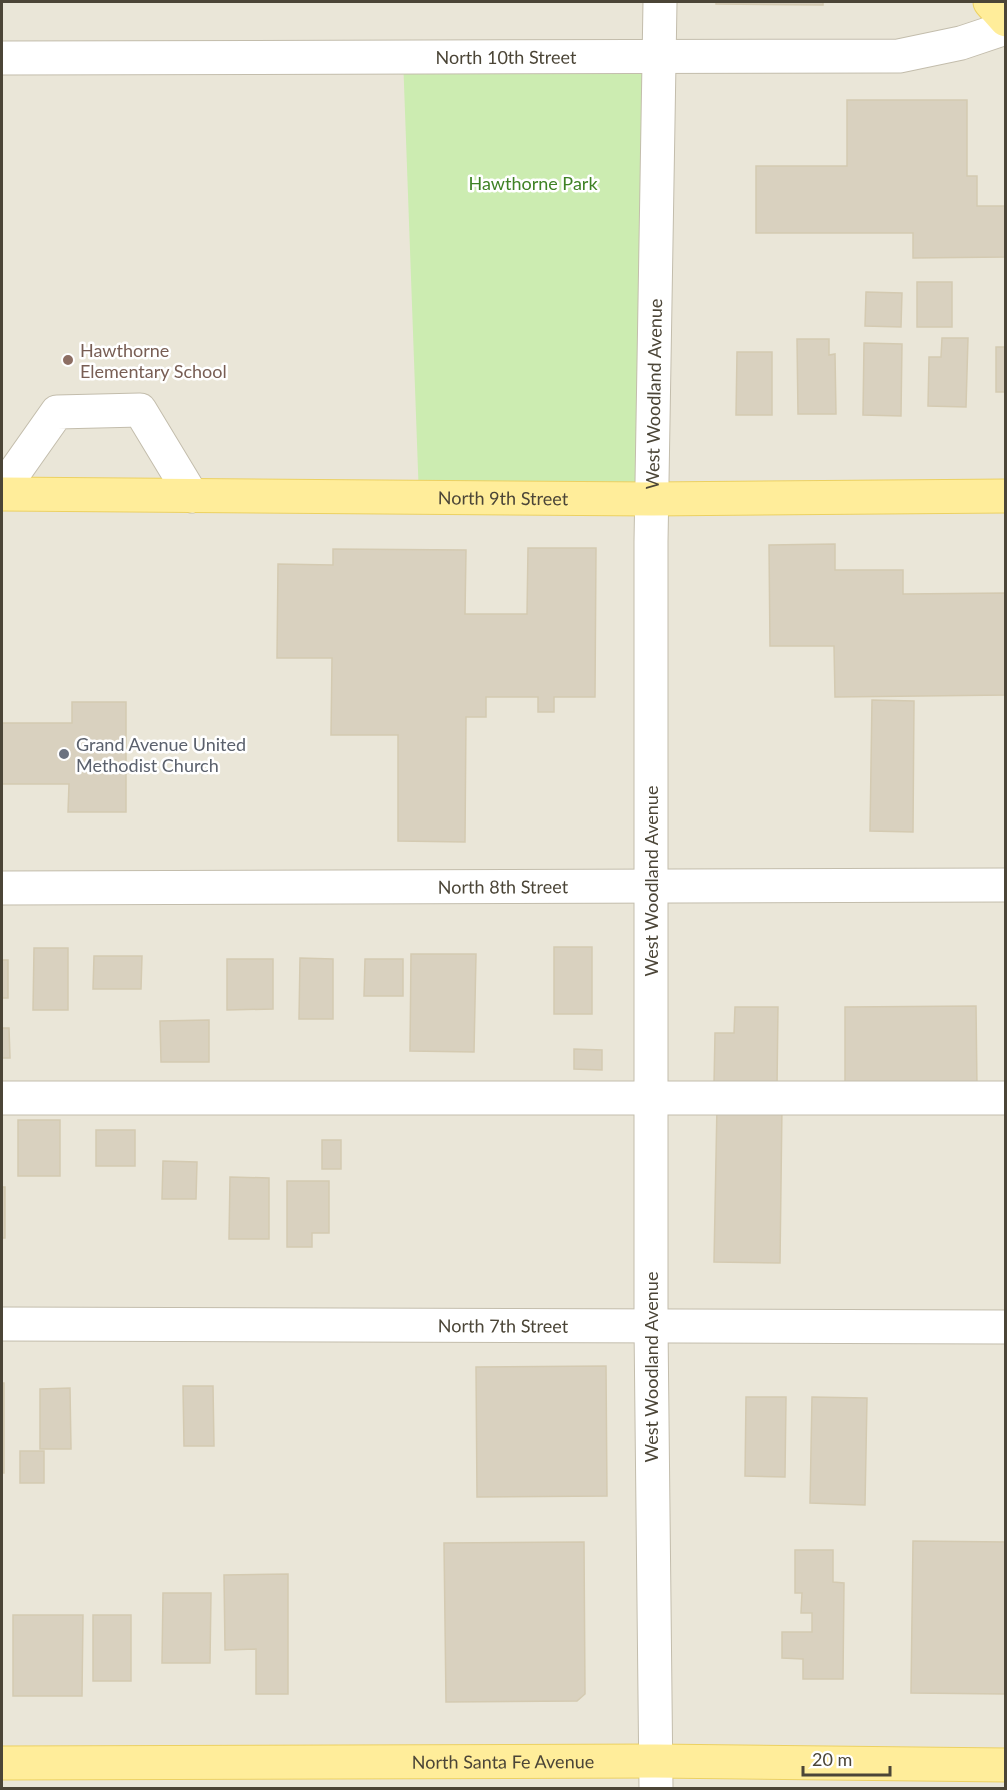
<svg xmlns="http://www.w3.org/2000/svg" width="1007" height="1790" font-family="Lato,sans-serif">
	<rect width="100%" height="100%" fill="#f6f4ea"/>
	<!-- residential -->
	<path fill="#eae6d8" d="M2,2H1005V1788H2Z"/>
	<!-- green -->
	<path fill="#ccecb1" d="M659,56L652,499L419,498L403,57Z"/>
	<!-- building -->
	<path fill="#d9d1bf" stroke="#d4cab1" stroke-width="1.5" d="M716,2H823V5L716,4Z
		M847,100H967V176H977V206H1006V257L913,258V233H756V166H847Z
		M917,282H952V327H917Z
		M866,292L902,293L901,327L865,326Z
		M942,338H968L966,407L928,406L929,357H941Z
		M797,339H829V355L835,354L836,414H798Z
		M864,343L902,344L901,416L863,415Z
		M996,347H1006V392H996Z
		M737,352H772V415H736Z
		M835,544V570H903V594L1006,593V695L835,697L834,646H770L769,545Z
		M528,548H596L595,697H554V712H538V697H486V717H466L465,842L398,841V735H331L332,658H277L278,564L333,565V549L466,550L465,614H527Z
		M872,700L914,701L913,832L870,831Z
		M72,702H126V812H68L69,784H2V723H72Z
		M554,947H592V1014H554Z
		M34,948H68V1010H33Z
		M411,954H476L474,1052L410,1051Z
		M94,956H142L141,989H93Z
		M300,958L333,959V1019H299Z
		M227,959H273V1009L227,1010Z
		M365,959H403V996H364Z
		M2,960H8V998H2Z
		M976,1006L977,1088H845V1007Z
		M735,1007H778L777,1087L714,1085L715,1033H734Z
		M209,1020V1062H161L160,1021Z
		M2,1028H9L10,1058H2Z
		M574,1049L602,1050V1070L574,1069Z
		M717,1105L782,1106L780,1263L714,1262Z
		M18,1120H60V1176H18Z
		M96,1130H135V1166H96Z
		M322,1140H341V1169H322Z
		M163,1161L197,1162L196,1199H162Z
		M230,1177L269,1178V1239H229Z
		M287,1181H329V1233H312V1247H287Z
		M2,1187H5V1238H2Z
		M606,1366L607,1496L477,1497L476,1367Z
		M2,1383H4V1473H2Z
		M183,1386H213L214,1446H184Z
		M70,1388L71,1449H40V1389Z
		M746,1397H786L785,1477L745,1476Z
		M812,1397L867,1398L865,1505L810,1503Z
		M20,1451H44V1483H20Z
		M913,1541L1006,1542V1694L911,1693Z
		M584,1542L585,1694L577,1701L446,1702L444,1543Z
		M795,1550H833V1582L844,1583L843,1679H803V1659L782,1658V1632H812V1613H801L802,1593H795Z
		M288,1574V1694H256V1649L225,1650L224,1575Z
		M163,1593H211L210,1663H162Z
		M13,1615H83L82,1696H13Z
		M93,1615H131V1681H93Z"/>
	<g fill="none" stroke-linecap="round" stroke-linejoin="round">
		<defs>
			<g id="minor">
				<path id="s1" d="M2,58L899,56L961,43L1006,28"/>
				<path d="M2,490L57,412L140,410L192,496"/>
				<path id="s2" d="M2,888L1006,885"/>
				<path d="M2,1098H1006"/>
				<path id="s3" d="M2,1324L1006,1327"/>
				<path id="s4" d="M656,1788L651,1326V542L660,2"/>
			</g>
			<g id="major">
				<path d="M990,2L1006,20"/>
				<path id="s5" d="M2,494L652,499L1006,496"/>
				<path id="s6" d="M2,1763L655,1761L1006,1765"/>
			</g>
		</defs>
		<!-- minor casing -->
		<use href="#minor" stroke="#c3bdac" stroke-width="35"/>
		<!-- major casing -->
		<use href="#major" stroke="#ecd162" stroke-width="35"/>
		<!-- minor -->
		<use href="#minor" stroke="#fff" stroke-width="33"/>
		<!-- major -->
		<use href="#major" stroke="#ffed9a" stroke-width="33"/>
	</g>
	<!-- markers -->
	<circle fill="#8d6e63" stroke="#fff" stroke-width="2" cx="68" cy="360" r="6"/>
	<circle fill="#6b7280" stroke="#fff" stroke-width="2" cx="64" cy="754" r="6"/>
	<g text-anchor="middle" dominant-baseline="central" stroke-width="5" stroke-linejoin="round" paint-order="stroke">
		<!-- street labels -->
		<g font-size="18" fill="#4b4537" stroke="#fff">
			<text stroke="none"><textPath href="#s1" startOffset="504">North 10th Street</textPath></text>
			<text stroke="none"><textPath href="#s4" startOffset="1394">West Woodland Avenue</textPath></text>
			<text stroke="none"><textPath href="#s5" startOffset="501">North 9th Street</textPath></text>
			<text transform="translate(651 881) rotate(-90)">West Woodland Avenue</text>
			<text stroke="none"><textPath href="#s2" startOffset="501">North 8th Street</textPath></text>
			<text stroke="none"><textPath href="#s3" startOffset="501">North 7th Street</textPath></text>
			<text transform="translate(651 1367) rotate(-90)">West Woodland Avenue</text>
			<text stroke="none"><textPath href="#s6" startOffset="501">North Santa Fe Avenue</textPath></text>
		</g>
		<!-- park labels -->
		<g font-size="18" fill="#3f8225" stroke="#fff">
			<text x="533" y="183">Hawthorne Park</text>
		</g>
		<!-- education labels -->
		<g font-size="18" fill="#785e54" stroke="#fff" text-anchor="start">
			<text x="80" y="350">Hawthorne<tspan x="80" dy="21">Elementary School</tspan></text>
		</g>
		<!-- worship labels -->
		<g font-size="18" fill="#5b616d" stroke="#fff" text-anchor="start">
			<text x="76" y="744">Grand Avenue United<tspan x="76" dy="21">Methodist Church</tspan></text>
		</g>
	</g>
	<!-- border -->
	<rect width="1007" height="1790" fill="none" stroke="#4b4537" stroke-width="6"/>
	<!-- scale -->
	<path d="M803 1766v9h87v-9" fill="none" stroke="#4b4537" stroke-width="3"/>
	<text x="812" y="1766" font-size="18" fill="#4b4537" stroke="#ffffff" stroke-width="4.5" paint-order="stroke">20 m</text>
</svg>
